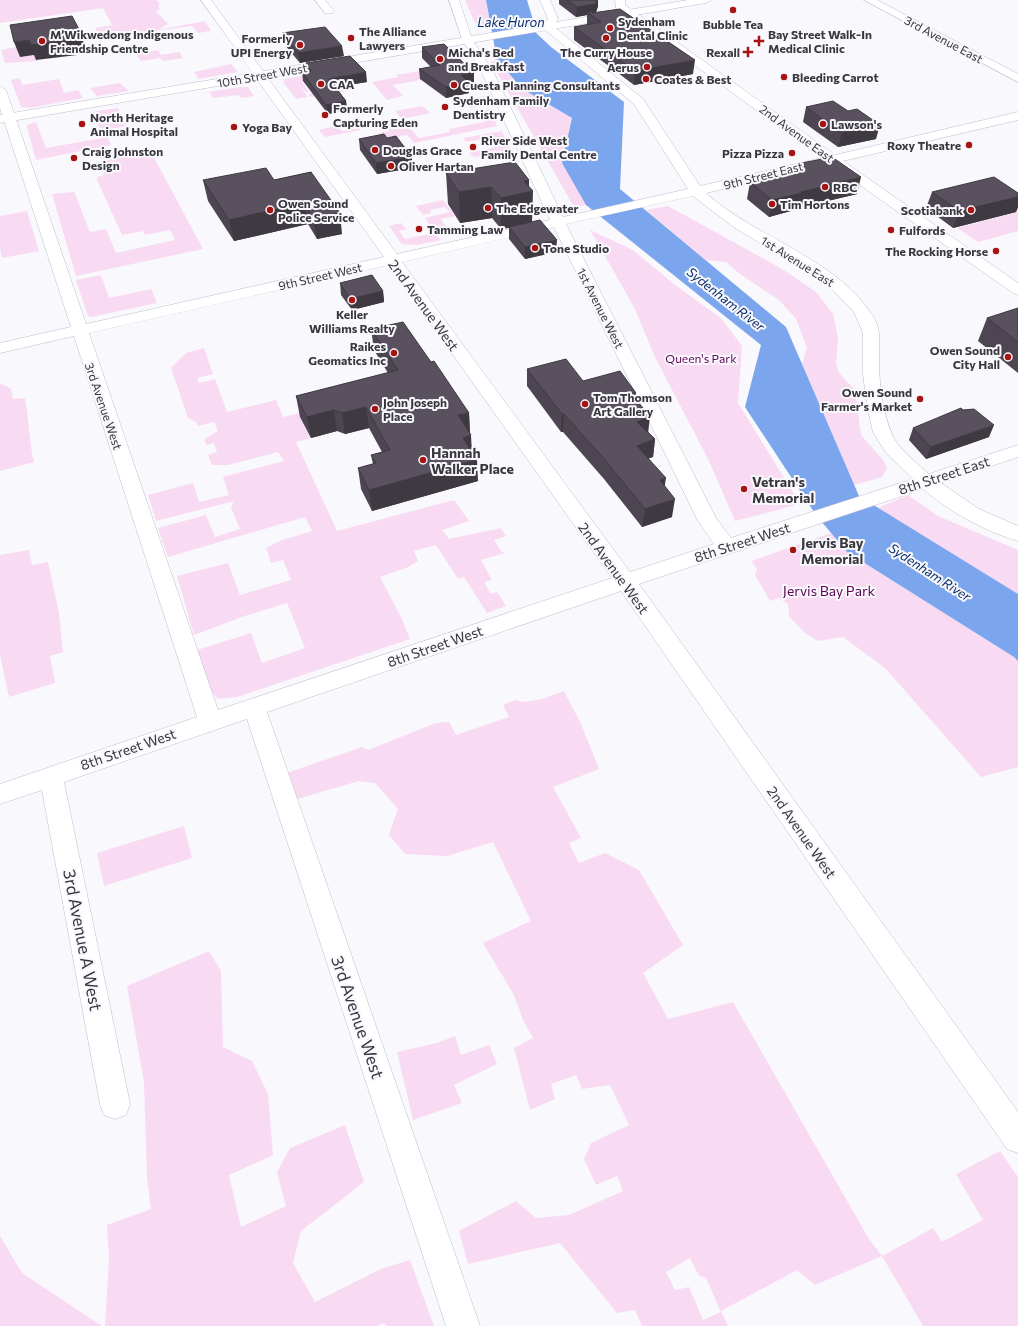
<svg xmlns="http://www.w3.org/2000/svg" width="1018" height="1326" font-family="Commissioner,sans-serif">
	<rect width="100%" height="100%" fill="#f9f8fc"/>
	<!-- green -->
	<path fill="#f9daf3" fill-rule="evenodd" d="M0,0H156L160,4L158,6L160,9L156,11L168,24L158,30L205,21L211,31L198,33L192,26L100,38L95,28L112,25L103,8L0,23Z
		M465,0H486L491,27H477Z
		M17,47L20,57L34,55L37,61L5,63L1,50Z
		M158,50L161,55L179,52L183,58L163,61L160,58L141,61L136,54Z
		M497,59L521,88L572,118L562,163L586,205L574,207L491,62Z
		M231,64L238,72L198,79L194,72Z
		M353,67L342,75L350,84L347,85L351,90L311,97L308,94L338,87L330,77L302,82L308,91L307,93L299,85L308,97L296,99L283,82L285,79Z
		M425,70L421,80L393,85L403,96L387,100L372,82L398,77L396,75Z
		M20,78L22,85L59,79L64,93L78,90L83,98L30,108L21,107L11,80Z
		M120,83L129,91L97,96L90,88Z
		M240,87H248L254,96L241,98L239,95L213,98L209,92Z
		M485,96L489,104L470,108L462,99Z
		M422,106L431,113L402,119L395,111Z
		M118,108L126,126L101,131L92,112Z
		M491,109L497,126L414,143L407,135L384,139L379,133L389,131L384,125L404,122L419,138L450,132L449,129L484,122L475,112Z
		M36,122L46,148L108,137L111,145L36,160L27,127V125Z
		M337,125L342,131L360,128L361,130L325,137L319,130Z
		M502,131L511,150L474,157L469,153L496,147L492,143L488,144L483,139L466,142L463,138Z
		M150,150L203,249L76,276L52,194L74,192C76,194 87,226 90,232L106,229L116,253L175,240L170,230L145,235L143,231L122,235L97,180V177L104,175L100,166L107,165L105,159Z
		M443,200L455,216L441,219L446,227L433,230L425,218L450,212L445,207L430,210L431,213L423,215L416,206Z
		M668,206L784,270L816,292L833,314L838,337L836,364L839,373L855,390L861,435L884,461L887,469L882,477L854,485L802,364L807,348L796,319L779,300L740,274L726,262L706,260L646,210Z
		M27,211L39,251L2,258L0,248V216Z
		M1018,212V231L978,242L957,228Z
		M401,223L406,229L399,231L405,239L435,233L441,240L417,245L402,244L389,226Z
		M590,230L633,250L675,285L721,318L742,346L738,403L800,504L735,521L709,461L655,357L634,307Z
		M101,275L109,298L151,289L157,303L91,317L88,316L76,280Z
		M204,348L213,374L197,378L199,383L215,379L227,412L276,400L283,417L299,413L311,438L296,442L337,531L454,500L469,521L442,530L449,539L501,528L506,536L494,540L501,551L505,553L481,560L492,580L484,582L491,594L497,592L506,606L487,613L464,577L458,579L436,545L414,551L418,561L406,568L380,577L402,619L410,639L237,697L218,699C206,687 202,665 197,650L251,633L262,663L305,648L287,603L245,616L194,635L177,576L228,563L240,595L291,580L283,560L271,563L266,548L282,540L312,531L305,517L168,557L158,528L206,515L215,537L240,529L231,508L234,501L156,521L148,495L193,483L199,502L229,495L223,477L284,461L278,452L228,465H212L208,455L217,452L214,443L206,445L204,439L218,431L214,422L198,426L196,422L188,418L171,368L186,353Z
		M0,383L11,389L13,399L25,398C29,420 29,441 34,462L0,471Z
		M908,495L938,516L1018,550V594L878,508Z
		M831,533L847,552L1014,657L1018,661V767L981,777L885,668L843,637L818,641L804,632L789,616L788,604L779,598L770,601L755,575L757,569L751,561Z
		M29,550L32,565L48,562L59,613L63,652L50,656L55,683L9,697L0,655V555Z
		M564,691L581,724L599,769L553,787L581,838L569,843L579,863L605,853L639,870L683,945L643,973L668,1019L733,1002L869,1239L882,1256L933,1228L942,1242L983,1220L956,1174L1000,1151L1018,1177V1326H923L882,1256L815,1285L797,1270L721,1311L728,1326H642L635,1310L617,1313L560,1243L468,1264L459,1231L516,1201L536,1218L569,1215L623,1191L617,1176L596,1185L584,1159L591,1143L629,1125L610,1085L582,1089L576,1075L551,1084L555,1099L530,1110L514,1048L533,1038L523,1020L514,995L483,943L531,921L493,842L447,856L405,854L389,835L398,809L375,783L359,781L297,799L287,773L362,747L368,750L436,723L449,722L456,735L509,717L503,705L515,700L525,702L542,699ZM690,1258L699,1276L706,1278L721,1312L703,1320L689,1287L675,1290L666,1272Z
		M184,826L192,858L104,886L97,853Z
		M209,951L221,971L223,1047L252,1061L268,1094L273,1155L229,1175L241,1227L286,1206L277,1172L290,1148L345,1125L364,1182L301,1231L293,1263L315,1302L381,1269L410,1260L434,1326H386L384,1323L377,1326H105L109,1259L107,1225L151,1209L147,1178L144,1082L127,986Z
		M455,1036L461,1055L489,1045L497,1064L454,1085L462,1103L413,1120L397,1052L437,1043Z
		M0,1236L22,1273L102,1326H0Z"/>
	<!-- water -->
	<path fill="#7ba6ee" d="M486,0H527L533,20L531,29L533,30L551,47L624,102L620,189L786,327L859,496L1018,594V661L1014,657L847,552L816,515L745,407L761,345L586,205L562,163L572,118L521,88L497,59Z"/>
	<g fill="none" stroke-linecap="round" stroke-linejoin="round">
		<defs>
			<path id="minor" d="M315,0H325L334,11L333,13H325Z
				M449,0H459L472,39L494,73L563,217L688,189L634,104L543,28L542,26L548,19L540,0H550L558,19L553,26L643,99L700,186L822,158L616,8L615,0H625V5L835,155L1018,112V120L843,161L1018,283V295L1013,293L830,164L706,193C757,239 835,257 873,316C882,330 879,347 879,363C879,384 884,421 895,440C903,453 918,464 929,474L1018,445V457L941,483L979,509L1018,526V541C984,531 950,512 923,489L639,584L1018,1112V1153L1007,1149L621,591L267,712L480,1326H446L247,719L64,782L130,1104L126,1115L115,1119L104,1115L100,1104L42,790L0,804V784L197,717L74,336L0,353V343L71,327L0,108V86L6,90L86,324L384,257L254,75L260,72L264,73L397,254L550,220L482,73L462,39ZM693,196L732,226L826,283L854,312L863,333V373L867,406L873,432L886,453L913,479L731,538L716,518L566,224ZM554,227L698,521L714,544L630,572L402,262ZM389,265L612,578L218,710L89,333Z"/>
			<path id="major" d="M201,0H211L263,71L688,0H711L706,3L0,123V115L253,73Z
				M864,0H877L1018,74V82Z"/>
		</defs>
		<!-- minor casing -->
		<use href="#minor" stroke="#bfbbcd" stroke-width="1"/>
		<!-- major casing -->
		<use href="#major" stroke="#bfbbcd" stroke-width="1"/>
		<!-- minor -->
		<use href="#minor" fill="#fff" fill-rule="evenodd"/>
		<!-- major -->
		<use href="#major" fill="#fff" fill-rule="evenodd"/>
	</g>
	<!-- wall -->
	<path fill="#4d4652" d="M559,0H598V6L596,13L693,74L634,85L574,40V27L587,25V15L576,17L559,4Z
		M282,33L344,56L300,63L284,44Z
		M422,47L474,73V83L469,84V93L446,98L420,79L419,69L431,67L422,58Z
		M306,63L367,82L335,87L346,101L347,110L328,114L303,81L302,72H307Z
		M806,107L848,111L876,139L838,147L803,122Z
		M387,138L412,157V168L377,174L360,150L359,139Z
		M797,164L857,194L798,208V209L769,217L747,199L750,182L795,172Z
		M311,172L342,234L317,239L308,224L234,241L208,201L203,180H274Z
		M446,173L529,187L532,222L556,252L525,259L509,239V228L501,229L492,218L460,223L448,204Z
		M932,192L1018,193V207L1016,212L953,228L926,208Z
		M340,283L383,291L384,302L352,310L341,295Z
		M1018,308V373L978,341L987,318Z
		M371,329L431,362L469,413L470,434L472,452L478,481L372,511L361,489L358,468L373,464L371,455L382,452L369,428L345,434L337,431L311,438L300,417L296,396L388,373L374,350Z
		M527,369L636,393L635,399L648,432L655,439L653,457L648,458L664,486L672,517L642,527L604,479L563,432H561L527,386Z
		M913,428L989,437L926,459L909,440Z"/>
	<!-- shaded-wall -->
	<path fill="#3f3942" d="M597,0H598V6L595,14L587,12V15L576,17L577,7Z
		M81,33L85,48L76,49L77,55L36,60L34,55L20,57L14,42Z
		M342,46L344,56L300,63L298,53Z
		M695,60L693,74L634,85L635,71Z
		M366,72L367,82L330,88L329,79Z
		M474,73V83L469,84V93L446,98V87L461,75Z
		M346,101L347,110L328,114L326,105Z
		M880,125L876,139L838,147L842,133Z
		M412,157V168L377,174L376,163Z
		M861,177L857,194L798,208V209L769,217L772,200L801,192Z
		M529,180V192L533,191L532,222L501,229V198L524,181Z
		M491,187L492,218L460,223L459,192Z
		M1018,197V207L1016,212L953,228L959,211Z
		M304,203L308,224L234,241L229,220Z
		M340,213L342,234L317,239L313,218Z
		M557,240L556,252L525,259V247Z
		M383,291L384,302L352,310L350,299Z
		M636,393L634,410L631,394Z
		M366,407L369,428L345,434L342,413Z
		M334,410L337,431L311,438L307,417Z
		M469,413L470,434L458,415Z
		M562,414H564L563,432H561Z
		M650,416L648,434L637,422Z
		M994,425L989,437L926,459L931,447Z
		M471,435L472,456L463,438Z
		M655,439L653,457L634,464L637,446Z
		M477,460L478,481L372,511L369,490Z
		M666,478L663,496L660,480Z
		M675,499L672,517L642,527L645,509Z"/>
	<!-- building -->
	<path fill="#5a515f" stroke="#3f3942" d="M567,0H597L596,4L577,7Z
		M620,9L695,60L635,71L574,27L601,22L587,12L593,11L592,13Z
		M72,16L81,33L70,34L73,40L31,45L29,40L14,42L10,25Z
		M325,27L342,46L298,53L282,33Z
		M444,44L474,73L461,75L469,83L446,87L419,69L440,65L422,47Z
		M350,56L366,72L329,79L346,101L326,105L302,72L311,71L306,63Z
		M833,101L848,111L857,109L880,125L842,133L806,107Z
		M384,134L387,138L396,136L412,157L376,163L359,139Z
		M832,157L861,177L801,192L802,193L772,200L750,182L804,170L797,164Z
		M515,162L529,180L524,181L533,191L501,198L491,187L459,192L446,173Z
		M266,168L274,180L311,172L340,213L313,218L304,203L229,220L203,180Z
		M994,177L1018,193V197L959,211L932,192Z
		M540,220L557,240L525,247L509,227Z
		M372,275L383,291L350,299L340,283Z
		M1018,308V342L987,318Z
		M403,322L431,362L434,361L469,413L458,415L471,435L463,438L477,460L369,490L358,468L376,463L371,455L390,450L366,407L342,413L334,410L307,417L296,396L398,370L371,329Z
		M566,359L583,381L620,371L636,393L631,394L650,416L637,422L655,439L637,446L666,478L660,480L675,499L645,509L606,461L564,414H562L527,369Z
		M961,408L963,410L974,409L994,425L931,447L913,428Z"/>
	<!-- markers -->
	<g fill="#a71213" stroke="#f9f8fc" stroke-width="1.5">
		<circle cx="733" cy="10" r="4"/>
		<circle cx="610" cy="28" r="4"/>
		<circle cx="351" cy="38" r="4"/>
		<circle cx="606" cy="38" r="4"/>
		<circle cx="42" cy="41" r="4"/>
		<path d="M757 35h4v4h4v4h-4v4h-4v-4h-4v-4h4z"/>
		<circle cx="300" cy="45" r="4"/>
		<path d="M746 46h4v4h4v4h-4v4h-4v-4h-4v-4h4z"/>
		<circle cx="440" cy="59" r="4"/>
		<circle cx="647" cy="67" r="4"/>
		<circle cx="784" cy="77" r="4"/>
		<circle cx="646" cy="79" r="4"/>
		<circle cx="321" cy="84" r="4"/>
		<circle cx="454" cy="85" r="4"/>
		<circle cx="445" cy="107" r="4"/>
		<circle cx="325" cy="115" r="4"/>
		<circle cx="82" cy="124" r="4"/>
		<circle cx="823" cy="124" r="4"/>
		<circle cx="234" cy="127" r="4"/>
		<circle cx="969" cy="145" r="4"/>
		<circle cx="473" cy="147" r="4"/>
		<circle cx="375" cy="150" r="4"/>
		<circle cx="792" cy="153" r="4"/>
		<circle cx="74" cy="158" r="4"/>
		<circle cx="391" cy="166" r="4"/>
		<circle cx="825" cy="187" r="4"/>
		<circle cx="772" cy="204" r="4"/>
		<circle cx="488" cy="208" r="4"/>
		<circle cx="270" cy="210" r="4"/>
		<circle cx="971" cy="210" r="4"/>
		<circle cx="419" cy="229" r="4"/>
		<circle cx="891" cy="230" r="4"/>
		<circle cx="535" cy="248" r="4"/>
		<circle cx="996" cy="251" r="4"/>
		<circle cx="352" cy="300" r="4"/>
		<circle cx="394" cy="353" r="4"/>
		<circle cx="1008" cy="357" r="4"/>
		<circle cx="920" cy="399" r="4"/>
		<circle cx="585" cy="404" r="4"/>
		<circle cx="375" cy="409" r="4"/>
		<circle cx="423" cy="460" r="4"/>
		<circle cx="744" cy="489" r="4"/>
		<circle cx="793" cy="550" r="4"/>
	</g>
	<g text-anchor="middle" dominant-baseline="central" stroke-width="4" stroke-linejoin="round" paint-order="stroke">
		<!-- far-poi labels -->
		<g font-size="12" font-weight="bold" fill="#39373e" stroke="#f9f8fc" text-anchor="start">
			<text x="618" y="21">Sydenham<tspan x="618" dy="14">Dental Clinic</tspan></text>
			<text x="733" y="24" text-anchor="middle">Bubble Tea</text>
			<text x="359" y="31">The Alliance<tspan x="359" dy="14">Lawyers</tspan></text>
			<text x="50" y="34">M’Wikwedong Indigenous<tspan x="50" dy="14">Friendship Centre</tspan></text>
			<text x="768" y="34">Bay Street Walk-In<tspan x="768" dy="14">Medical Clinic</tspan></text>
			<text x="292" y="38" text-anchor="end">Formerly<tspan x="292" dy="14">UPI Energy</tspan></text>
			<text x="448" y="52">Micha's Bed<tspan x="448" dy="14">and Breakfast</tspan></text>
			<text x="606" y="52" text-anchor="middle">The Curry House</text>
			<text x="740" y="52" text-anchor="end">Rexall</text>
			<text x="639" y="67" text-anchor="end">Aerus</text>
			<text x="792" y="77">Bleeding Carrot</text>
			<text x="654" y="79">Coates &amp; Best</text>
			<text x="329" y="84">CAA</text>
			<text x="462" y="85">Cuesta Planning Consultants</text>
			<text x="453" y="100">Sydenham Family<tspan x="453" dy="14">Dentistry</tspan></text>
			<text x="333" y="108">Formerly<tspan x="333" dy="14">Capturing Eden</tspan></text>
			<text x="90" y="117">North Heritage<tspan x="90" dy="14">Animal Hospital</tspan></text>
			<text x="831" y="124">Lawson's</text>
			<text x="242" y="127">Yoga Bay</text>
			<text x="481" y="140">River Side West<tspan x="481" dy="14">Family Dental Centre</tspan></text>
			<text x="961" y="145" text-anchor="end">Roxy Theatre</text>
			<text x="383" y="150">Douglas Grace</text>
			<text x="82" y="151">Craig Johnston<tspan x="82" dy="14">Design</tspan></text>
			<text x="784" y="153" text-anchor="end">Pizza Pizza</text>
			<text x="399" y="166">Oliver Hartan</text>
			<text x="833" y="187">RBC</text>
			<text x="278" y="203">Owen Sound<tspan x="278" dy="14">Police Service</tspan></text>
			<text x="780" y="204">Tim Hortons</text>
			<text x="496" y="208">The Edgewater</text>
			<text x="963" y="210" text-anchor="end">Scotiabank</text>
			<text x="427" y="229">Tamming Law</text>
			<text x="899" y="230">Fulfords</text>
			<text x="543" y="248">Tone Studio</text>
			<text x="988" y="251" text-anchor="end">The Rocking Horse</text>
			<text x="352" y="314" text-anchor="middle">Keller<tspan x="352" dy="14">Williams Realty</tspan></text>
			<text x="386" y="346" text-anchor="end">Raikes<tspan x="386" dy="14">Geomatics Inc</tspan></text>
			<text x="1000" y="350" text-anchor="end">Owen Sound<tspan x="1000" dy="14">City Hall</tspan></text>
			<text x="912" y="392" text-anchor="end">Owen Sound<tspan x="912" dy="14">Farmer's Market</tspan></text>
			<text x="593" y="397">Tom Thomson<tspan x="593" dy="14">Art Gallery</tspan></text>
			<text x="383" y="402">John Joseph<tspan x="383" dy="14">Place</tspan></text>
		</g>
		<!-- far-street labels -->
		<g font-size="12" fill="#39373e" stroke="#f9f8fc">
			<text transform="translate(944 39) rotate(28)">3rd Avenue East</text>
			<text transform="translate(262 75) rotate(-10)">10th Street West</text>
			<text transform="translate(797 133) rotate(36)">2nd Avenue East</text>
			<text transform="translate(763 175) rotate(-14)">9th Street East</text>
			<text transform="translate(798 261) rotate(32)">1st Avenue East</text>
			<text transform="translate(320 276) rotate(-13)">9th Street West</text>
			<text transform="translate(601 308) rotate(63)">1st Avenue West</text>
			<text transform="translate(104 406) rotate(71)">3rd Avenue West</text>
		</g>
		<!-- far-park labels -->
		<g font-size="12" fill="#5e0555" stroke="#f9f8fc">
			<text x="701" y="358">Queen's Park</text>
		</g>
		<!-- far-water labels -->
		<g font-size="13" font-style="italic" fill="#092f6d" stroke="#f9f8fc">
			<text x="511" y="22">Lake Huron</text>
			<text transform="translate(726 299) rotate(38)">Sydenham River</text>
			<text transform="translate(930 572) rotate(33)">Sydenham River</text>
		</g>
		<!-- street labels -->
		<g font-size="14" fill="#39373e" stroke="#f9f8fc">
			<text transform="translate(424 305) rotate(54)">2nd Avenue West</text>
			<text transform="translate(944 475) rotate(-18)">8th Street East</text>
			<text transform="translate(742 542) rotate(-18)">8th Street West</text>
			<text transform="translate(614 568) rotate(54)">2nd Avenue West</text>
			<text transform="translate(435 646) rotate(-19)">8th Street West</text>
			<text transform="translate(128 749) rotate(-19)">8th Street West</text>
			<text transform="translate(802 832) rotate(55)">2nd Avenue West</text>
		</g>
		<!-- poi labels -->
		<g font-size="14" font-weight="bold" fill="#39373e" stroke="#f9f8fc" text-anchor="start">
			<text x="431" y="452">Hannah<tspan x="431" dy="16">Walker Place</tspan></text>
			<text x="752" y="481">Vetran's<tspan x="752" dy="16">Memorial</tspan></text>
			<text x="801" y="542">Jervis Bay<tspan x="801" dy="16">Memorial</tspan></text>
		</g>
		<!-- park labels -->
		<g font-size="14" fill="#5e0555" stroke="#f9f8fc">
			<text x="829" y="590">Jervis Bay Park</text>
		</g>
		<!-- near-street labels -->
		<g font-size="17" fill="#39373e" stroke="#f9f8fc">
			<text transform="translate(83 940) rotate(79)">3rd Avenue A West</text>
			<text transform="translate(358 1017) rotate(71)">3rd Avenue West</text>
		</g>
	</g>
</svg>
